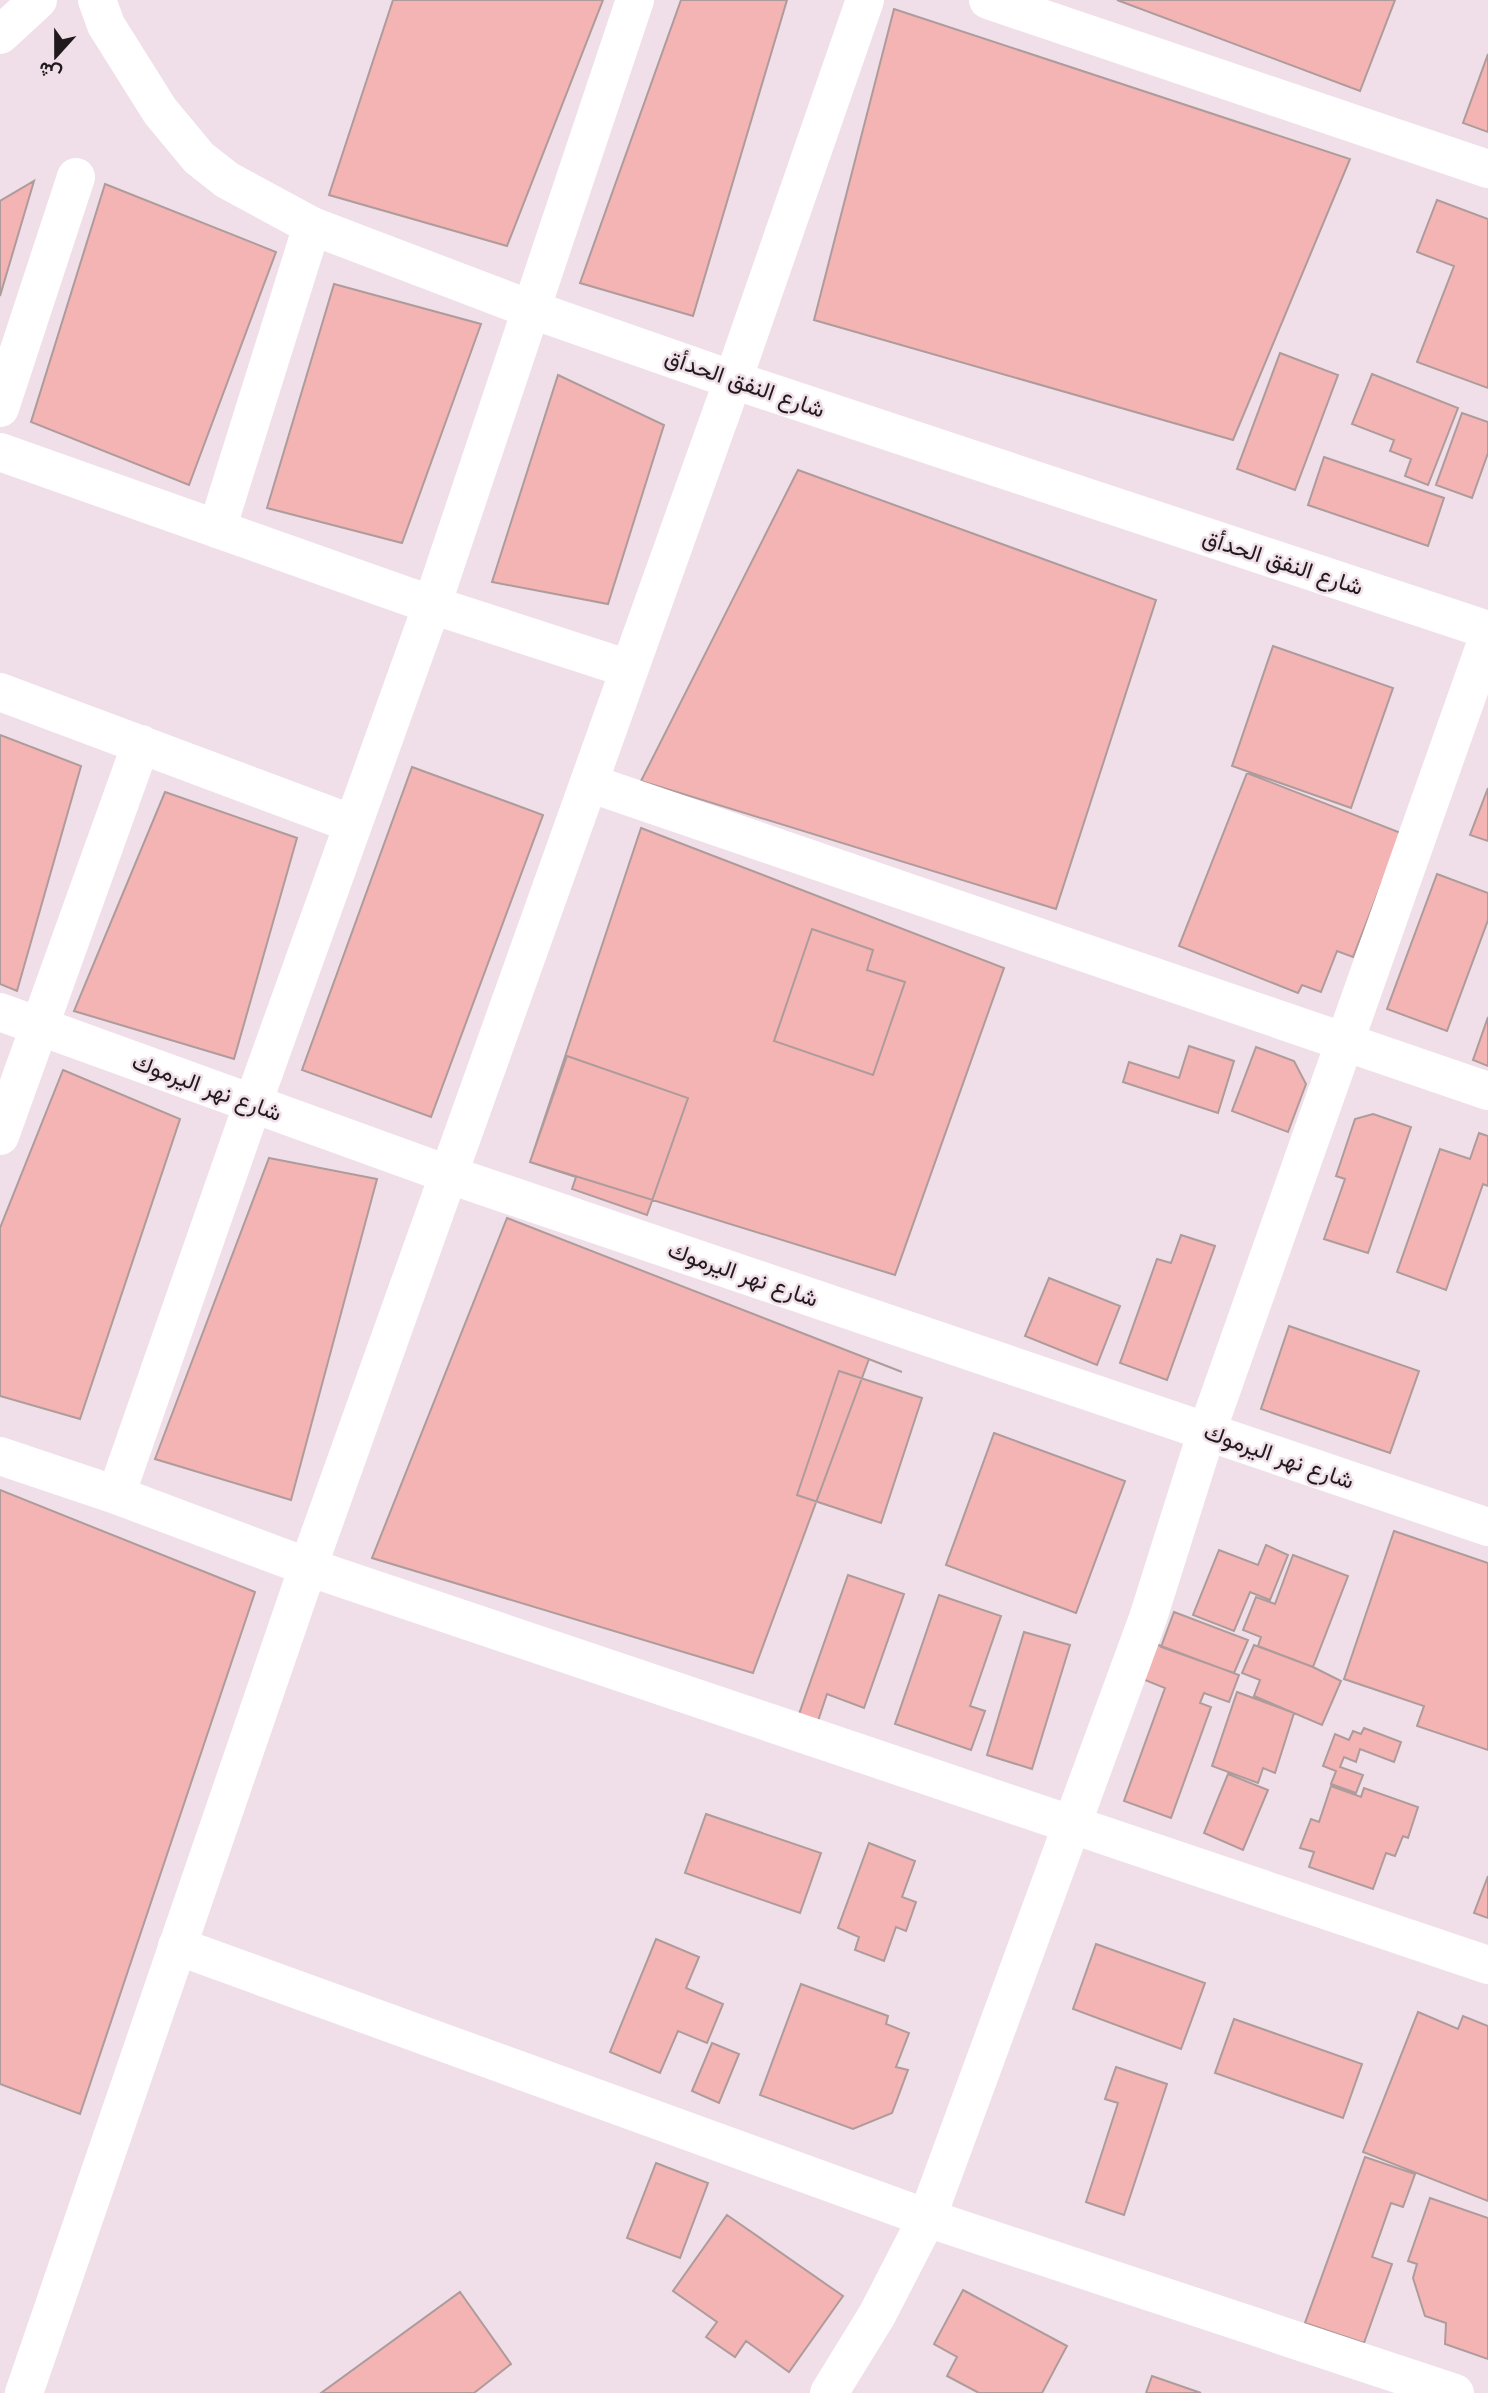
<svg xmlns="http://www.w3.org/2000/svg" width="1488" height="2393" font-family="Inter,Vazirmatn,sans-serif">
	<rect width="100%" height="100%" fill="#f0dfe8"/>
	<!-- building -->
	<path fill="#f5b4b4" stroke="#ae9b9b" stroke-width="2" d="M393,0H603L507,246L329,195Z
		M681,0H787L693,316L580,283Z
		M1117,0H1395L1360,91Z
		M894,9L1350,159L1233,440L814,320Z
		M1488,54V132L1463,123Z
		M34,181L0,296V201Z
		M105,184L276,252L189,485L31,422Z
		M1437,200L1488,219V388L1417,362L1454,266L1417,252Z
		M334,284L481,324L402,543L267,508Z
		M1280,353L1338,375L1295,490L1237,469Z
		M1372,374L1458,408L1428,485L1405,476L1411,459L1390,451L1394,440L1352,424Z
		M558,375L664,425L608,604L492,582Z
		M1462,413L1488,422V453L1472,498L1436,485Z
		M1324,457L1444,498L1428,546L1308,505Z
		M798,470L1156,600L1056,909L641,781Z
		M1273,646L1393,688L1351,808L1232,766Z
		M0,735L81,766L17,991L0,984Z
		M412,767L543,815L431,1117L302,1070Z
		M1247,773L1401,833L1353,957L1337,951L1321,992L1302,985L1298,993L1179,946Z
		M1488,788V841L1470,835Z
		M165,792L297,838L234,1059L74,1011Z
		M641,828L1004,968L895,1275L530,1162Z
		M1437,874L1488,893V920L1447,1031L1387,1009Z
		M812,929L873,950L867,970L905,982L873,1075L774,1041Z
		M1488,1017V1066L1473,1060Z
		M1189,1046L1234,1061L1218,1113L1123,1082L1129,1062L1179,1078Z
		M1256,1047L1294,1061L1306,1084L1288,1132L1232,1111Z
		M567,1056L688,1098L647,1215L572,1189L576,1177L530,1162Z
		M63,1070L180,1119L80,1419L0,1396V1228Z
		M1373,1114L1411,1127L1368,1253L1324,1239L1345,1179L1336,1176L1355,1119Z
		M1479,1133L1488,1136V1186L1483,1184L1446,1290L1397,1272L1440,1149L1470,1159Z
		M269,1158L377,1179L291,1500L155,1459Z
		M507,1218L902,1372L869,1359L753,1673L372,1558Z
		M1181,1235L1215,1246L1167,1380L1120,1363L1157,1259L1171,1263Z
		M1049,1278L1120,1306L1097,1365L1025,1336Z
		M1289,1326L1419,1371L1390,1453L1261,1409Z
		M839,1371L922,1398L881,1523L797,1495Z
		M994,1433L1125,1481L1076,1613L946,1565Z
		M0,1490L255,1592L80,2114L0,2084Z
		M1394,1531L1488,1563V1750L1417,1726L1424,1706L1344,1679Z
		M1266,1545L1288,1555L1270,1600L1250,1592L1234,1631L1193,1615L1219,1550L1258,1565Z
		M1293,1555L1348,1576L1313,1667L1258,1646L1261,1637L1243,1630L1256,1597L1275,1604Z
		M848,1575L904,1594L864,1708L827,1694L817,1724L798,1717Z
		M939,1595L1001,1616L970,1706L985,1711L971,1750L895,1724Z
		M1174,1612L1248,1640L1234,1673L1161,1647Z
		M1024,1632L1070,1645L1032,1769L987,1755Z
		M1153,1643L1239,1675L1229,1702L1204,1693L1200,1703L1211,1707L1171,1818L1124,1801L1165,1688L1140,1678Z
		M1254,1645L1313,1667L1341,1681L1322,1725L1254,1696L1260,1680L1242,1673Z
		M1237,1692L1294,1713L1275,1773L1263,1768L1258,1783L1212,1766Z
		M1364,1728L1401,1742L1394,1762L1360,1749L1356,1762L1344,1757L1340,1767L1363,1775L1356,1793L1331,1784L1336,1771L1323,1766L1335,1734L1349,1740L1353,1731L1361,1734Z
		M1228,1774L1268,1790L1243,1850L1204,1833Z
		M1331,1786L1361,1797L1364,1788L1418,1807L1408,1838L1403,1836L1395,1856L1386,1853L1373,1889L1309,1867L1314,1852L1300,1848L1311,1819L1319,1822Z
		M706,1814L821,1853L800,1913L685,1873Z
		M869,1843L915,1861L902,1897L916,1902L906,1931L896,1927L884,1961L855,1950L859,1937L838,1928Z
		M1488,1876V1918L1474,1913Z
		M656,1939L699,1957L686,1988L723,2004L707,2043L678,2031L660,2073L610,2052Z
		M1096,1944L1205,1983L1181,2049L1073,2009Z
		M801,1984L888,2016L886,2024L909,2033L896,2067L908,2070L892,2113L853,2129L760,2095Z
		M1418,2012L1458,2029L1463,2016L1488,2026V2201L1363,2152Z
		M1234,2019L1362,2064L1343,2118L1215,2073Z
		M712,2043L739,2054L719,2103L692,2091Z
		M1116,2067L1167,2084L1124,2215L1086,2202L1118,2103L1105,2099Z
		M1365,2157L1415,2174L1403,2207L1391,2203L1372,2257L1392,2264L1364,2343L1305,2323Z
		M656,2163L708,2183L680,2258L627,2238Z
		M1430,2198L1488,2218V2359L1445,2344L1446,2323L1425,2316L1413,2278L1417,2264L1408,2261Z
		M727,2215L843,2296L789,2372L746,2341L735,2357L706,2337L717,2322L673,2291Z
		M963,2290L1067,2346L1042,2393H979L947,2376L957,2357L934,2344Z
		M460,2292L511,2364L474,2393H321Z
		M1152,2376L1201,2393H1146Z"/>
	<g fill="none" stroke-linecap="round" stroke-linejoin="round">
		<!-- minor -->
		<path stroke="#fff" stroke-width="38" d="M988,0L1488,169
			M0,408L76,177
			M0,452L432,605L629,669
			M217,529L312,226
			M0,692L353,824
			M589,783L1488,1091
			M0,1012L450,1175L1488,1527
			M0,1136L141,744
			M0,1456L116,1495L308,1567L1488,1965
			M116,1495L253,1103L432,605L635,0
			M177,1946L927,2218L1455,2393
			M24,2393L308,1567L733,380L865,0
			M829,2393L877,2315L927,2218L1148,1618L1207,1431L1488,637"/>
		<!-- secondary -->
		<path stroke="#fff" stroke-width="38" d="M97,0L106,25L160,111L199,158L227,180L312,226L530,309L733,380L1488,630"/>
		<!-- trunk -->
		<path stroke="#fff" stroke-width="38" d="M0,35L38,0"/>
	</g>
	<g text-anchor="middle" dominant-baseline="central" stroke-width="5" stroke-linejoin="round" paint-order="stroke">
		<!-- street labels -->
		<g font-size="23" fill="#201a1d" stroke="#f0dfe8">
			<text transform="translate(745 383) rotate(19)">شارع النفق الحدأق</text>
			<text transform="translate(1283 562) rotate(18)">شارع النفق الحدأق</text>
			<text transform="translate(207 1087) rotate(20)">شارع نهر اليرموك</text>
			<text transform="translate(743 1274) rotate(19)">شارع نهر اليرموك</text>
			<text transform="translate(1279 1456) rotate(19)">شارع نهر اليرموك</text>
		</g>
	</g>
	<!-- north arrow -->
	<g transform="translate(56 56) rotate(201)" stroke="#f0dfe8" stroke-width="5" paint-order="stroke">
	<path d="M0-5L12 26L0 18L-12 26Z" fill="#201a1d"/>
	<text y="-10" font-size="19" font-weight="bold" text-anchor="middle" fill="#201a1d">ش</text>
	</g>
</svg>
